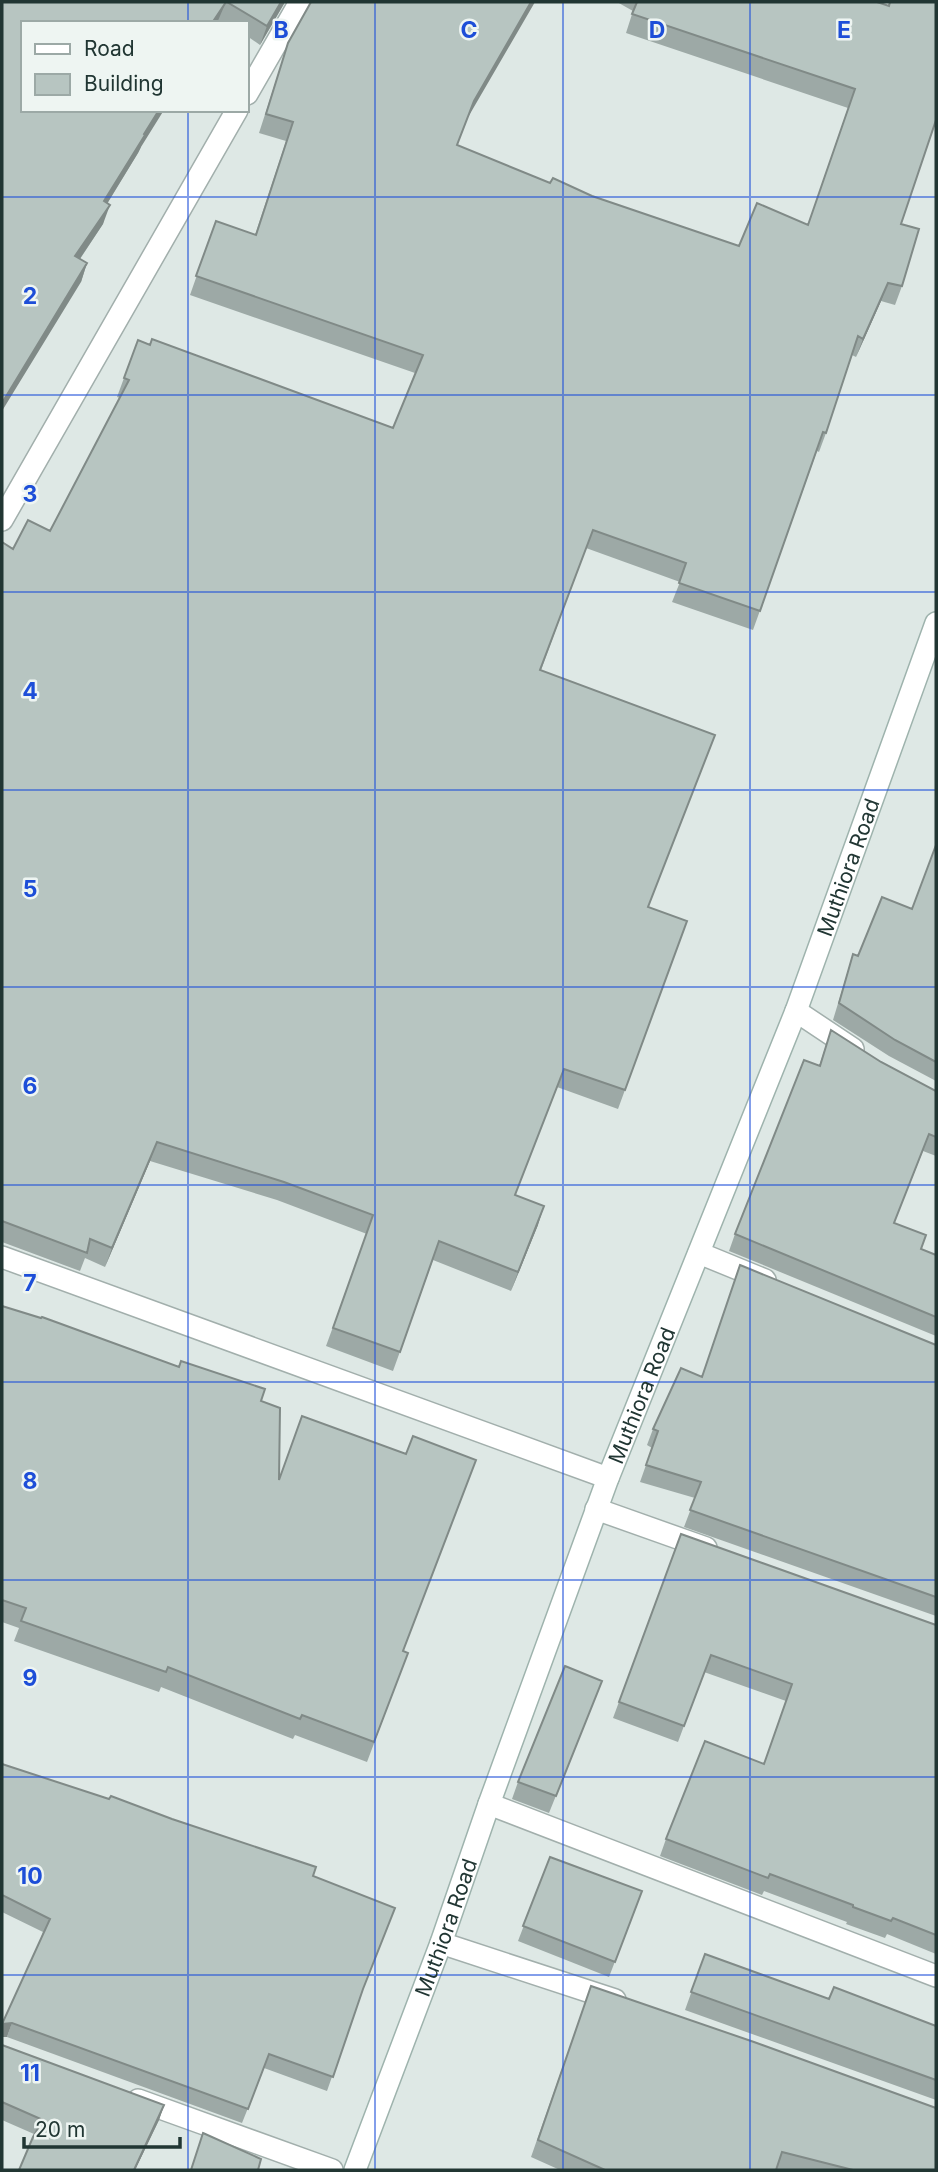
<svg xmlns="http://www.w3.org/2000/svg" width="938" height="2172" font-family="Inter,sans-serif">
	<rect width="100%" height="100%" fill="#dee8e5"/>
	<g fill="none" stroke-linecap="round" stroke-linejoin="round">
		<defs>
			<path id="lane" d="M596,1509L706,1548
				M489,1804L936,1976"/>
			<path id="street" d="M247,94L300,2
				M2,520L237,110
				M796,1011L853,1049
				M699,1253L765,1280
				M2,1257L608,1478
				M441,1943L615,2000
				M138,2100L332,2170"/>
			<g id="secondary">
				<path id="s1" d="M355,2170L441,1943L489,1804L608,1478L796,1011L936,623"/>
			</g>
		</defs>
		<!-- lane casing -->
		<use href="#lane" stroke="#a2afac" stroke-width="24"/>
		<!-- street casing -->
		<use href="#street" stroke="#a2afac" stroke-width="24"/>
		<!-- secondary casing -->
		<use href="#secondary" stroke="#9eb3ad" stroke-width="24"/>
		<!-- lane -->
		<use href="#lane" stroke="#fff" stroke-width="21"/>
		<!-- street -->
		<use href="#street" stroke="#fff" stroke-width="21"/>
		<!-- secondary -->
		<use href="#secondary" stroke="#fff" stroke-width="21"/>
	</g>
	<!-- wall -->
	<path fill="#9da9a6" d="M2,2H285L260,45L247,36V23H224L219,20L217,23H23L141,147L138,153L107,204L103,224L80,259L87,263L81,282Z
		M617,2H877L901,224L902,286L895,305L881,301L856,357L852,355L826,433L819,452L817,451L753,630L672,602L680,582L586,548L541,670L648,907L687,921L618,1109L557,1087L515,1195L538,1225L511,1291L433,1260L393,1371L326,1346L367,1234L277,1200L150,1161L105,1267L85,1258L80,1271L2,1242V542L13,549L50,531L120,398L117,397L138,340L393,428L415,373L190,295L216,221L255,235L286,141L259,133L288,43L467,119L457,145L550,183L592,196L739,246L808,225L848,108L626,33L633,11Z
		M936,845V1081L889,1056L833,1020L853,954L858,956L912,909Z
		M831,1030L881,1062L936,1091V1156L923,1151L894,1223L921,1249L936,1255V1336L729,1251L735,1234L819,1066Z
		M2,1306L261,1401L279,1480L403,1651L408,1653L367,1762L295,1735L293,1739L161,1687L159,1692L14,1641L19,1628L2,1622Z
		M936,1345V1616L684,1527L695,1498L640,1482L652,1448L647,1445L653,1429L701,1377Z
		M681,1534L936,1625V1954L887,1934L885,1938L846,1924L847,1922L764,1891L762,1895L660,1856L666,1839L764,1764L786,1701L704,1672L678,1742L613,1718Z
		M602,1681L549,1813L512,1799L518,1782Z
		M2,1764L313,1876L360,1997L327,2091L264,2068L242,2123L7,2037L43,1932L2,1912Z
		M550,1857L642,1891L609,1977L518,1941Z
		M705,1954L829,1999L936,2026V2100L685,2010Z
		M591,1986L936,2170H560L531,2157Z
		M2,2045L164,2105L159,2120L135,2170H19L34,2134L2,2120Z"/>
	<!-- shaded-wall -->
	<path fill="#808a87" d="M226,2L217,23H212Z
		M281,2H285L260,45L267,26Z
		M531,2H535L467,119L474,101Z
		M159,110H164L141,147L138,153L97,220L104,201L144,134Z
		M110,205L103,224L69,275L75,256Z
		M87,263L81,282L2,411V403Z
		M888,283L881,301L856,357L863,339Z
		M157,1142L150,1161L105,1267L112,1248Z
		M544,1206L538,1225L511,1291L518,1272Z
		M12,2023L7,2037H2V2024Z
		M164,2105L159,2120L135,2170H134Z"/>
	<!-- building -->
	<path fill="#b7c5c1" stroke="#808a87" stroke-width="2" d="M2,2H226L212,23H23V110H159L144,134L145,135L104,201L110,205L75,256L87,263L2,403Z
		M227,2H281L267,26Z
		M311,2H531L474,101L457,145L550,183L553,178L592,196L739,246L757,203L808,225L855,89L632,14L637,2H877L889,6L890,2H936V120L901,224L919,229L902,286L888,283L863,339L858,336L826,433L823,432L760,611L679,583L686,563L593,530L540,670L715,735L648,907L687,921L625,1090L564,1069L515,1195L544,1206L518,1272L439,1241L400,1352L333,1328L373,1215L284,1182L157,1142L112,1248L90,1239L87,1253L2,1221V542L13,549L28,520L50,531L129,380L124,378L138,340L150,345L152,339L393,428L423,355L196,276L216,221L256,235L293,122L266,114L288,43Z
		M936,845V1062L895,1040L839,1003L853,954L858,956L882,897L912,909Z
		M831,1030L881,1062L936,1091V1137L929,1134L894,1223L926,1235L921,1249L936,1255V1317L735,1234L804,1060L820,1066Z
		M740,1265L936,1345V1597L690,1510L701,1482L646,1465L658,1431L653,1429L681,1368L702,1377Z
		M2,1306L41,1318L42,1317L179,1367L181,1361L265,1389L261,1401L280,1408L279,1480L302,1416L406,1454L413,1436L476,1460L403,1651L408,1653L374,1742L302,1715L300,1719L168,1667L166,1672L21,1621L26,1608L2,1600Z
		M681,1534L936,1625V1935L893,1918L891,1921L853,1907V1905L770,1874L768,1878L666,1839L705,1741L764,1764L792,1684L711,1655L684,1726L619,1702Z
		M565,1666L602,1681L556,1796L518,1782Z
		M2,1764L109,1799L111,1796L172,1819L316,1867L313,1876L395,1908L363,1989L333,2077L269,2054L248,2109L12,2023L2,2024L50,1919L2,1895Z
		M550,1857L642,1891L615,1962L523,1926Z
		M705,1954L829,1999L834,1987L936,2026V2080L691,1992Z
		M591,1986L754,2042L936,2108V2170H853L782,2152L776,2170H605L538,2140Z
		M2,2045L164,2105L134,2170H19L33,2137L43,2120L2,2102Z
		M203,2133L261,2159L258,2170H191Z"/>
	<!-- grid -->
	<path fill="none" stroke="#1d4ed8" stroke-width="2" stroke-opacity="0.55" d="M188,2V23M375,2V2170M563,2V2170M750,2V2170M188,110V2170M2,197H936M2,395H936M2,592H936M2,790H936M2,987H936M2,1185H936M2,1382H936M2,1580H936M2,1777H936M2,1975H936"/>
	<g text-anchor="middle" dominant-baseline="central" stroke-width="5" stroke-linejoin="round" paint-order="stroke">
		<!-- street labels -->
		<g font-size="21" fill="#213633" stroke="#eef5f2">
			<text stroke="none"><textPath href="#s1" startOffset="1393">Muthiora Road</textPath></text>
			<text stroke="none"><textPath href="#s1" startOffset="826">Muthiora Road</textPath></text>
			<text stroke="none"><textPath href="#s1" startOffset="259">Muthiora Road</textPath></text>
		</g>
	</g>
	<g font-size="23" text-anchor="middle" font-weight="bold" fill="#1d4ed8" stroke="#eef5f2" stroke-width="5" stroke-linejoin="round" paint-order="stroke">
		<text x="281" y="38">B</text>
		<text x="469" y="38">C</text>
		<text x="657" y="38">D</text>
		<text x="844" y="38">E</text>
		<text x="30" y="304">2</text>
		<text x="30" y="502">3</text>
		<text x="30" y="699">4</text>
		<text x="30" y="897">5</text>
		<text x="30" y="1094">6</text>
		<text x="30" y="1291">7</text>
		<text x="30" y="1489">8</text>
		<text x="30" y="1686">9</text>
		<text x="30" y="1884">10</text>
		<text x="30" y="2081">11</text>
	</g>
	<!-- border -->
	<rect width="938" height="2172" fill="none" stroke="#213633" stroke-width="7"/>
	<!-- legend -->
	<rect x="21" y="21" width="228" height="91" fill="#eef5f2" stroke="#9ca9a6" stroke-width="2"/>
	<rect x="35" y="44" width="35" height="10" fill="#ffffff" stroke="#9ca9a6" stroke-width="2"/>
	<text x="84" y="56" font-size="21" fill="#213633">Road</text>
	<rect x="35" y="74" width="35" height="21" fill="#b7c5c1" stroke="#9ca9a6" stroke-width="2"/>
	<text x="84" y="91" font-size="21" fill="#213633">Building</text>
	<!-- scale -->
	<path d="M24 2137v10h156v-10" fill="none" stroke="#213633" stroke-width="3.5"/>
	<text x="35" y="2137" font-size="21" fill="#213633" stroke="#eef5f2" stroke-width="5" paint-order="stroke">20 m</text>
</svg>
